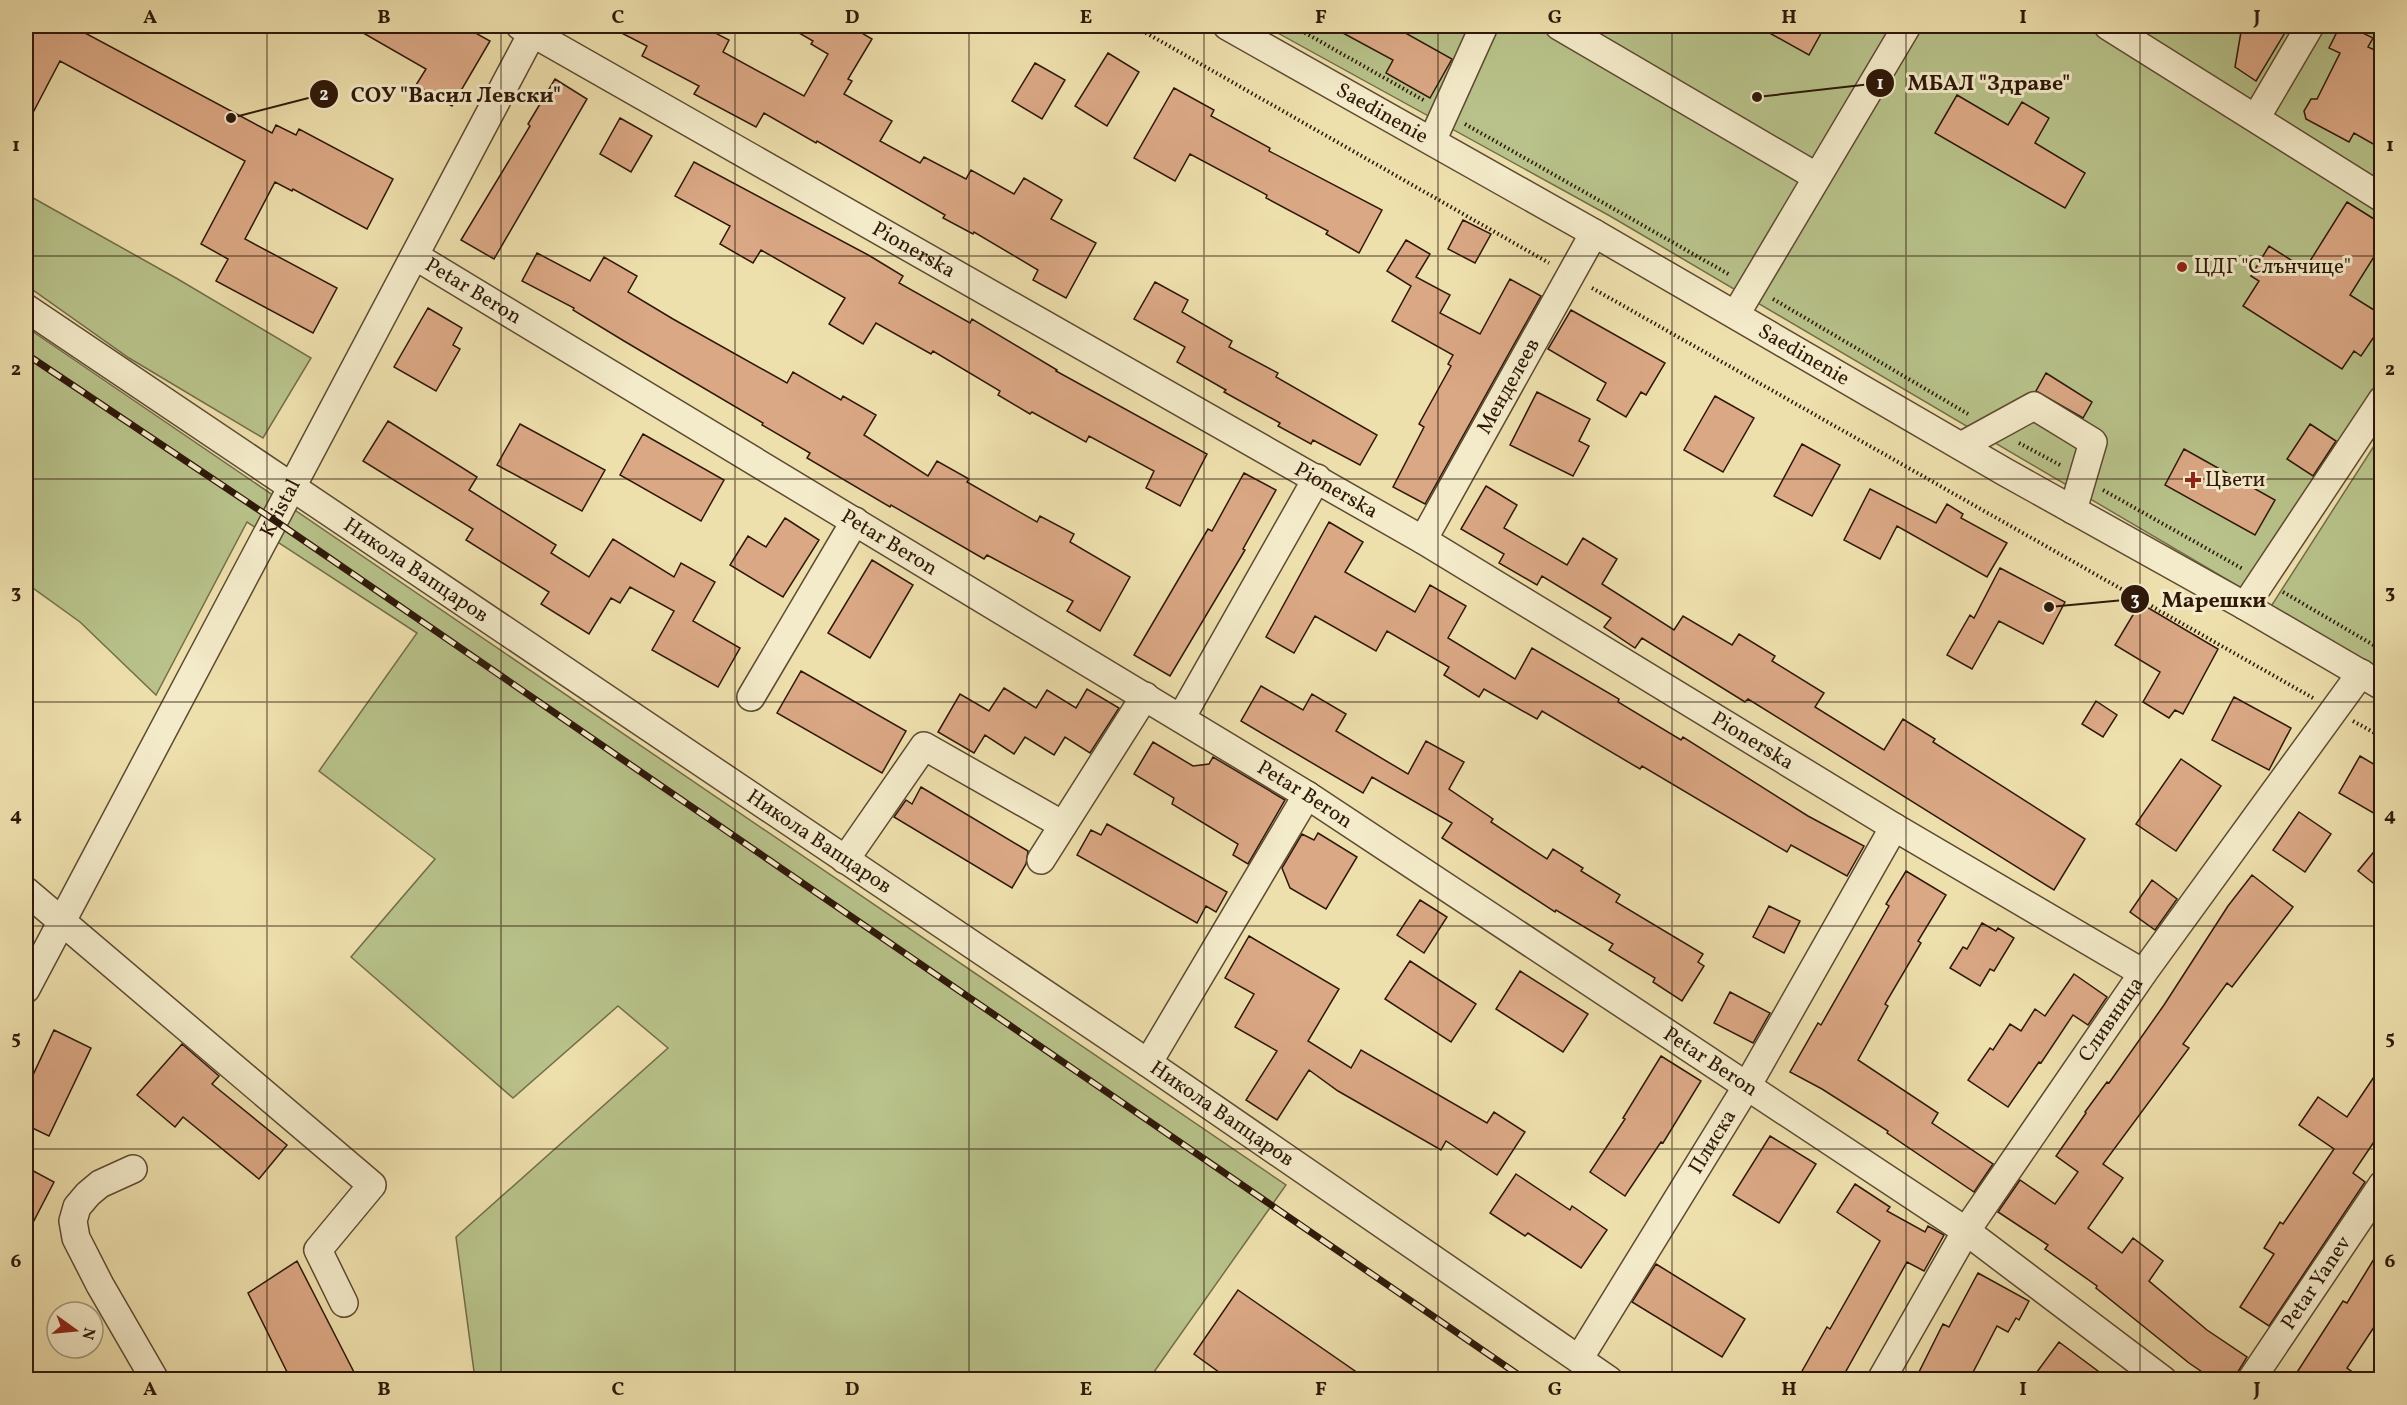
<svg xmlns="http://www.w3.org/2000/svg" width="2407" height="1405" font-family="Vollkorn,serif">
	<rect width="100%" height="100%" fill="#eee0ad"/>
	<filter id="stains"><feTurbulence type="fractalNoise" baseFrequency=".00333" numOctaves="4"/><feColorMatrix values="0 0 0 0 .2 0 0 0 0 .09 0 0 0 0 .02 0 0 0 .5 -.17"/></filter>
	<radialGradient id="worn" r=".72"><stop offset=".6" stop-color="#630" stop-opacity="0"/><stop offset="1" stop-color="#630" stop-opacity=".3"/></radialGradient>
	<!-- green -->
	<path fill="#b8c28a" stroke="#736d4a" stroke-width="1.5" d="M1265,26H2381V397L2255,596L1610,216Z
		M26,194L176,278L311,358L263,438L129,358L26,285Z
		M26,327L1286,1185L1149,1379H475L456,1237L668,1048L618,1006L513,1098L351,957L435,859L319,771L417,633L247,522L156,695L80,622L26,583Z
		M2381,435V673L2270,608Z"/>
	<!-- building -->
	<path fill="#dba885" stroke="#2e1809" stroke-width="1.5" d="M26,26H72L272,133L276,125L296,135L299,129L393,179L367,229L293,189L292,191L275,182L245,239L337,288L313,333L216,281L228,259L201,244L245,161L60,61L26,126Z
		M351,26H463L490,41L452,106L416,85L426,69Z
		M608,26H702L729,40L723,52L804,96L828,54L811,44L813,41L787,26H850L872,39L848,79L852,81L844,94L892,121L880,141L920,163L924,157L966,179L971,170L1014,194L1024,178L1062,200L1051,219L1096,243L1066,298L1033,280L1038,270L974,232L973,234L943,218L945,215L817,141L816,143L764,113L756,127L694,94L699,86L642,56L647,46Z
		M1330,26H1393L1452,59L1430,98L1386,73L1393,60Z
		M1757,26H1825L1809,55Z
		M2242,26H2289L2256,81L2235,67Z
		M2340,26H2349L2373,38L2368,47L2381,53L2375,64L2382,67V149L2354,133L2349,142L2306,119L2304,111L2311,99H2317L2340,53L2329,48Z
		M1108,53L1139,72L1107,126L1075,106Z
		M1035,63L1065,80L1042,119L1012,101Z
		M555,79L587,99L494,259L461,240L530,126L528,124Z
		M1174,88L1214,110L1211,116L1270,148L1269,151L1382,210L1359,253L1326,234L1328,231L1266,198L1267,195L1190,154L1175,181L1134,158Z
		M1957,95L2008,125L2022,102L2049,118L2035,143L2085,173L2065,208L1935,133Z
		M620,118L652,136L631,172L600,154Z
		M694,162L870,256L903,276L899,283L970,323L972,319L1057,370L1056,371L1207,454L1180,506L1146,488L1154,471L1089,436L1086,442L1032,412L1030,414L998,395L1000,391L933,351L931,354L876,323L863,344L829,324L845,298L761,250L753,263L720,244L730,226L675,196Z
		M2347,202L2382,224V244L2350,295L2382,315V325L2361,356L2354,351L2342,369L2243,306L2259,281L2251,276L2269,246L2305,269Z
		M1463,220L1491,234L1475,263L1448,249Z
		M1406,240L1430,254L1416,277L1450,295L1440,313L1480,334L1510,279L1541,296L1425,504L1393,487L1424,427L1419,424L1451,366L1448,364L1453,355L1392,321L1411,286L1387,271Z
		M537,253L590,281L604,257L637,276L628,292L673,319L787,383L793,372L841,400L843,396L876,415L864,435L928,476L937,461L969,479L967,482L1037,522L1040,516L1074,534L1070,542L1130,577L1100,631L1067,611L1073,601L987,555L984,559L891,505L890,507L807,458L810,453L762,425L763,423L624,341L573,310L574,308L522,281Z
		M1155,282L1188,300L1182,312L1232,341L1229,347L1278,373L1276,377L1377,435L1360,465L1313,440L1311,444L1278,426L1280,423L1224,392L1226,390L1177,362L1185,347L1134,319Z
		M428,308L462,328L453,345L460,349L436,391L394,367Z
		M1571,310L1665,363L1646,395L1641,392L1626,417L1597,400L1606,383L1548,349Z
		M2046,373L2092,402L2083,418L2036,391Z
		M1537,392L1590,419L1579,441L1589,446L1573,476L1510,445Z
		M1715,396L1754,418L1723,472L1684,450Z
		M388,421L477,477L469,490L556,545L551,553L589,577L613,539L674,577L681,563L715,582L693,621L740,648L718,687L652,650L674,611L630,587L620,603L611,598L589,634L541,604L549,592L466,540L473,529L363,461Z
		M520,424L605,470L582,511L497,465Z
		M2310,424L2336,441L2313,476L2287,459Z
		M643,434L724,480L701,521L620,475Z
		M1802,444L1840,465L1812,516L1774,496Z
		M2184,449L2275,500L2255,535L2165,485Z
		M1244,473L1276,490L1243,549L1245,550L1170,676L1134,655L1208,529L1212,531Z
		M1486,486L1517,505L1504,528L1567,565L1583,538L1617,559L1602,584L1674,630L1683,616L1732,645L1739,634L1775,656L1772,661L1824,693L1815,707L1884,750L1903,719L1935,739L1933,742L2085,839L2054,890L1748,699L1745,702L1642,638L1635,648L1604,627L1611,618L1542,576L1537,585L1499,563L1504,554L1461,529Z
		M1870,489L1936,523L1947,504L1963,514L1961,518L2007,543L1987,577L1897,526L1880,559L1844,540Z
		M785,518L819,540L783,597L730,565L748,536L766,547Z
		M1329,522L1363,542L1345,572L1415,612L1430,585L1466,606L1448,638L1515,679L1532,648L1619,699L1618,702L1681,740L1683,737L1808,816L1864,846L1847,876L1791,845L1787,852L1642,766L1640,769L1542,711L1537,719L1484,689L1479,697L1444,675L1449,667L1387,631L1376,651L1315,616L1294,653L1266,637Z
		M872,560L913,585L870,658L828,633Z
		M2000,568L2065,602L2043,644L1999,621L1972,669L1947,655L1970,615L1974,618Z
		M2140,603L2218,649L2183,714L2175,710L2169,718L2143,702L2160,672L2115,645Z
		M801,671L906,731L882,773L777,713Z
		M1261,686L1303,710L1312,694L1346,714L1336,731L1408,774L1426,741L1464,762L1449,789L1493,819L1491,822L1547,859L1553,849L1583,868L1581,871L1620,895L1616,902L1703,954L1698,962L1704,966L1682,1001L1653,982L1655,978L1609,950L1613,944L1556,910L1555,912L1442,838L1452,823L1372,777L1363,793L1241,721Z
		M1004,688L1036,708L1047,690L1076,708L1087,689L1119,708L1090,753L1065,737L1054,755L1025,737L1014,754L985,735L974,753L938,732L960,694L989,711Z
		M2234,697L2291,728L2269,770L2212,740Z
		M2096,701L2117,715L2103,737L2082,724Z
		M1153,742L1193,766L1209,764L1213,757L1285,800L1248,864L1233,855L1238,844L1172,804L1174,798L1134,774Z
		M2360,756L2382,769V818L2339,793Z
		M2181,759L2221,786L2176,851L2136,824Z
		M921,787L1028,851L1026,864L1012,888L894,817L906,800L912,804Z
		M2299,812L2331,834L2305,872L2273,850Z
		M1107,824L1227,892L1216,912L1206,906L1197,923L1077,855L1091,830L1101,835Z
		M1318,833L1357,857L1326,909L1290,888L1282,868L1302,834L1314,840Z
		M2382,842V890L2358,871Z
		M1906,871L1946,895L1918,941L1921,943L1885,1004L1888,1006L1858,1060L1938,1113L1932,1123L1993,1164L1974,1192L1887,1133L1888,1131L1822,1089L1790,1072L1818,1023L1821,1025L1889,906L1886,904Z
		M2252,875L2293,907L2232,987L2227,983L2183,1044L2189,1048L2103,1164L2123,1178L2088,1228L2122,1253L2133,1238L2163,1261L2149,1281L2207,1330L2247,1357L2233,1380H2214L2189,1363L2096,1288L2097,1286L2045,1249L2048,1245L1998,1212L2020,1180L2055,1204L2078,1172L2056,1156L2086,1113L2085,1112L2107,1082L2109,1083L2164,1005L2228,906Z
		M2152,880L2177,899L2155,930L2130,912Z
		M1420,900L1447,917L1424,953L1397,935Z
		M1769,906L1800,921L1784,953L1753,937Z
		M1982,923L1996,931L1998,928L2014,938L1994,971L1990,969L1980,986L1950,968L1963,947L1967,949Z
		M1249,936L1339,989L1308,1041L1351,1068L1361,1050L1487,1123L1494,1112L1525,1132L1497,1175L1446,1141L1441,1150L1338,1091L1309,1070L1277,1120L1246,1100L1277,1051L1235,1027L1254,994L1225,978Z
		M1410,961L1476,1004L1451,1042L1385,999Z
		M1520,971L1588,1014L1563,1052L1496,1009Z
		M2074,974L2107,997L2088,1025L2073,1015L2041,1063L2039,1062L2008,1107L1968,1080L1990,1048L1993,1050L2010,1024L2021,1031L2035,1009L2045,1016Z
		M1730,992L1770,1013L1753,1043L1714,1023Z
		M54,1030L91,1048L49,1136L26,1125V1090Z
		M182,1044L219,1076L212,1084L287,1145L259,1179L183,1117L175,1127L137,1095Z
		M1661,1056L1701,1081L1663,1143L1661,1142L1625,1196L1590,1172L1625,1119L1623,1118Z
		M2382,1065V1130L2353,1173L2365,1182L2269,1326L2240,1307L2274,1254L2264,1248L2280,1222L2283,1224L2334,1149L2299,1125L2318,1097L2347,1117Z
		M1770,1136L1816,1164L1779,1223L1733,1195Z
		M26,1167L54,1182L26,1236Z
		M1516,1174L1570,1210L1572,1206L1607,1230L1581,1268L1528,1233L1525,1236L1490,1213Z
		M1855,1184L1890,1207L1887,1211L1925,1232L1928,1226L1944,1235L1924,1271L1907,1262L1841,1380H1797L1827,1327L1830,1329L1880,1241L1837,1212Z
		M2382,1246V1315L2347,1368L2364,1380H2292L2343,1301L2347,1303Z
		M297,1261L358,1380H291L248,1293Z
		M1656,1264L1745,1319L1722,1357L1632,1302Z
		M1978,1273L2029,1301L2019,1320L2016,1318L2008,1332L1997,1326L1969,1380H1915L1943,1324L1949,1327Z
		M1238,1290L1368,1380H1230L1194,1354Z
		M2059,1342L2110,1380H2031Z"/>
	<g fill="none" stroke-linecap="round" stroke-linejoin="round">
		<defs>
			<g id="minor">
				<path id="s1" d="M520,26L1423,540L1894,827L2143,973"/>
				<path id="s2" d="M1227,26L1594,233L2005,472L2245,606L2382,686"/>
				<path d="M1559,26L1817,177"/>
				<path d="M2108,26L2382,198"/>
				<path d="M2256,118L2310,26"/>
				<path d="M1432,141L1484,26"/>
				<path id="s3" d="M415,256L1307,795L1966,1231L2163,1380"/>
				<path id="s4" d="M26,308L1148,1063L1609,1380"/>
				<path d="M1736,314L1907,26"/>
				<path d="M1961,446L2034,406L2093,442L2073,510"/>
				<path id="s5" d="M1423,540L1594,233"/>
				<path d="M2245,606L2382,400"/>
				<path d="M751,697L855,521"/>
				<path d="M1181,718L1317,478"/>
				<path d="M845,860L924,746L1063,825"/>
				<path d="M1041,860L1145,696"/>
				<path d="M26,891L372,1185L318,1250L344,1303"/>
				<path id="s6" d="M26,989L536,26"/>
				<path d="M1148,1063L1307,795"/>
				<path d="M133,1169L100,1184L88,1194L77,1207L73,1221L76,1238L100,1285L155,1380"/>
				<path id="s7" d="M1579,1359L1747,1086L1894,827"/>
				<path id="s8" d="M1881,1380L1966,1231L2143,973L2361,673"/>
				<path id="s9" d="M2251,1380L2382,1185"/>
			</g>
		</defs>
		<!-- minor casing -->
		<use href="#minor" stroke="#5e4a32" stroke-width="30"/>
		<!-- path -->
		<path stroke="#2e1809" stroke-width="4" stroke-dasharray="1.5 3" stroke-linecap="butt" d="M1134,26L1549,263
			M1293,26L1425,101
			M1465,124L1730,275
			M1592,288L2313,698
			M1773,299L1968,414
			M2019,443L2060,465
			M2103,490L2243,569
			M2283,592L2382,650
			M2353,721L2382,737"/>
		<!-- minor -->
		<use href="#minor" stroke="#f4ebca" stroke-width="27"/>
		<defs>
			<path id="rail" d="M26,354L274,520L1526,1380"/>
		</defs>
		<!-- rail casing -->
		<use href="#rail" stroke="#2e1809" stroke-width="7"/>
		<!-- rail -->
		<use href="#rail" stroke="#f4ebca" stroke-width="4.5" stroke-dasharray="14" stroke-linecap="butt"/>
	</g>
	<!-- grid -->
	<path fill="none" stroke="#2e1809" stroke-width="1.5" stroke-opacity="0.55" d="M267,26V1380M501,26V1380M735,26V1380M969,26V1380M1204,26V1380M1438,26V1380M1672,26V1380M1906,26V1380M2140,26V1380M26,256H2382M26,479H2382M26,702H2382M26,926H2382M26,1149H2382"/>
	<!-- markers -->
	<g fill="#8f2418" stroke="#f4ebca" stroke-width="2">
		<circle cx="2182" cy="267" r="6"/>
		<path d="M2190 471h6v6h6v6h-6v6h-6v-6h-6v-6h6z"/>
	</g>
	<g text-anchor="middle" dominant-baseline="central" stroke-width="6" stroke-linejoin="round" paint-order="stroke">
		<!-- street labels -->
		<g font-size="21" fill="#2e1809" stroke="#f4ebca">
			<text stroke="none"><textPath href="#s2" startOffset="178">Saedinenie</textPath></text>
			<text stroke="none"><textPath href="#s1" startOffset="453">Pionerska</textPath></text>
			<text stroke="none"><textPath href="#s3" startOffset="68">Petar Beron</textPath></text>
			<text stroke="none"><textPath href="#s2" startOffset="664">Saedinenie</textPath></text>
			<text stroke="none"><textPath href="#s5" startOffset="176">Менделеев</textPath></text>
			<text stroke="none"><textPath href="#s1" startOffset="939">Pionerska</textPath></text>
			<text stroke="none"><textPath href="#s6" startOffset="544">Kristal</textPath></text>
			<text stroke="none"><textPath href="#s3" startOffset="554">Petar Beron</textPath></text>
			<text stroke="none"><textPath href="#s4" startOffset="470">Никола Вапцаров</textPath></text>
			<text stroke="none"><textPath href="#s1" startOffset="1425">Pionerska</textPath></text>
			<text stroke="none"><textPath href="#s3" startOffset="1040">Petar Beron</textPath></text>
			<text stroke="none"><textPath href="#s4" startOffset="956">Никола Вапцаров</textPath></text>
			<text stroke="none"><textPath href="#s8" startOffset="428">Сливница</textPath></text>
			<text stroke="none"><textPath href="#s3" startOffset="1526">Petar Beron</textPath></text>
			<text stroke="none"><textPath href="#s4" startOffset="1442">Никола Вапцаров</textPath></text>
			<text stroke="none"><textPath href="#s7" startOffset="255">Плиска</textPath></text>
			<text stroke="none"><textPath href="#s9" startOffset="117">Petar Yanev</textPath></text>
		</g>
		<!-- poi labels -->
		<g font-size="21" fill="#2e1809" stroke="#f4ebca" text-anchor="start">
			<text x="2194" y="267">ЦДГ "Слънчице"</text>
			<text x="2205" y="480">Цвети</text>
		</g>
	</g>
	<!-- callouts -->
	<path fill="none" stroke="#2e1809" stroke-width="2" d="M1757 97L1880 83M231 118L324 94M2049 607L2135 599"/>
	<g fill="#2e1809" stroke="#f4ebca" stroke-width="2">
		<circle cx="1757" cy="97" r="6"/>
		<circle cx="231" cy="118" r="6"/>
		<circle cx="2049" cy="607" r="6"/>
		<circle cx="1880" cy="83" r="15"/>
		<circle cx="324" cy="94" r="15"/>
		<circle cx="2135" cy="599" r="15"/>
	</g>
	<g font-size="18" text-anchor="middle" font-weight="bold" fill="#fff">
		<text x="1880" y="89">1</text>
		<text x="324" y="100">2</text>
		<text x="2135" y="605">3</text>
	</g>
	<g font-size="22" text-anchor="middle" font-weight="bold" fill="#2e1809" stroke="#f4ebca" stroke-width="6" stroke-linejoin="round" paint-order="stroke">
		<text x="1989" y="90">МБАЛ "Здраве"</text>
		<text x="456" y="102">СОУ "Васил Левски"</text>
		<text x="2214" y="607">Марешки</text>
	</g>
	<!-- margin -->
	<rect width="2407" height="1405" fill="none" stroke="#eee0ad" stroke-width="66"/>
	<!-- north arrow -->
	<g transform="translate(75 1330) rotate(105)"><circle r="28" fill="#f4ebca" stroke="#a5977d" stroke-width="1.5"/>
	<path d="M0-4.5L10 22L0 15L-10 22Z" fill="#8f2418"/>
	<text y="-9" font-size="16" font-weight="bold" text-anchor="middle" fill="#2e1809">N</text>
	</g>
	<rect x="33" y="33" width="2341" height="1339" fill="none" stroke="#2e1809" stroke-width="2"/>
	<g font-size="20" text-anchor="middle" font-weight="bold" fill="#2e1809">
		<text x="150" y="23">A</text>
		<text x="384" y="23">B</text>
		<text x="618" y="23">C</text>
		<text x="852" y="23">D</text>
		<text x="1086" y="23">E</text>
		<text x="1321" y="23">F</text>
		<text x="1555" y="23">G</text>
		<text x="1789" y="23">H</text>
		<text x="2023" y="23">I</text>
		<text x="2257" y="23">J</text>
		<text x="16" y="151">1</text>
		<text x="2390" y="151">1</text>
		<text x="16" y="375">2</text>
		<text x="2390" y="375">2</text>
		<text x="16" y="598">3</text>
		<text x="2390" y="598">3</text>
		<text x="16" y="821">4</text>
		<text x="2390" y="821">4</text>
		<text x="16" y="1044">5</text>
		<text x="2390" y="1044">5</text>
		<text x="16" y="1267">6</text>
		<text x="2390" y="1267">6</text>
		<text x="150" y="1395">A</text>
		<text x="384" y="1395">B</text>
		<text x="618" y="1395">C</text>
		<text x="852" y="1395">D</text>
		<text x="1086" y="1395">E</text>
		<text x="1321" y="1395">F</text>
		<text x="1555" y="1395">G</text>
		<text x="1789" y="1395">H</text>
		<text x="2023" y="1395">I</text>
		<text x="2257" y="1395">J</text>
	</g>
	<rect width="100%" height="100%" filter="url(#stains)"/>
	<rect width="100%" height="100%" fill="url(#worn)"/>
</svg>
